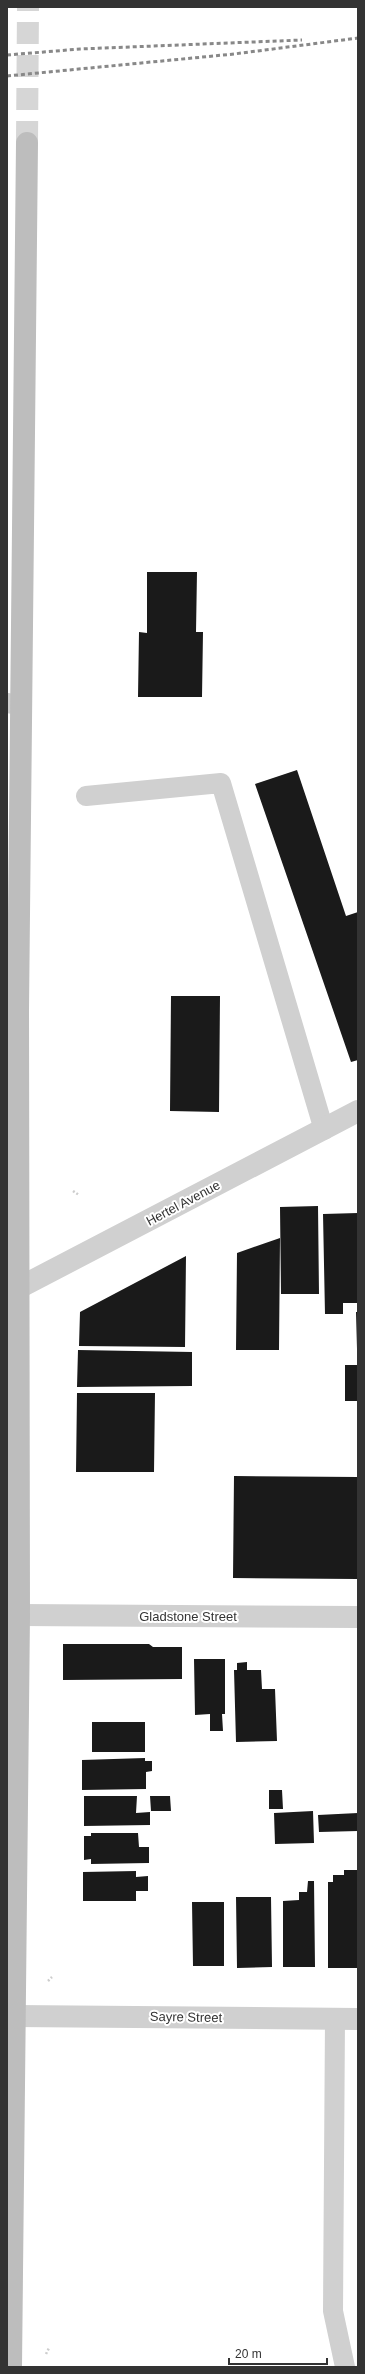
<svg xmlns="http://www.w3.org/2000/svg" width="365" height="2374" font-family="Arial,sans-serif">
	<rect width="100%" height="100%" fill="#fff"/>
	<!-- building -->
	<path fill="#1a1a1a" d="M147,572H197L196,632H203L202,697H138L139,632L147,633Z
		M297,770L346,916L358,912V1060L351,1062L255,784Z
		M171,996H220L219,1112L170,1111Z
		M318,1206L319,1294H281L280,1207Z
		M358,1213V1303H343V1314H325L323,1214Z
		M280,1238L279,1350H236L237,1253Z
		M186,1256L185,1347L79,1346L80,1312Z
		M356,1312H358V1349H357Z
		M78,1350L192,1352V1386L77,1387Z
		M345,1365H358V1401H345Z
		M77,1393H155L154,1472H76Z
		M234,1476L358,1477V1579L233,1578Z
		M63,1644H149L153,1647H182V1679L63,1680Z
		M194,1659H225V1714H222L223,1731H210V1714L195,1715Z
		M247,1662V1670H261L262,1689H275L277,1741L236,1742L234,1670H237V1663Z
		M92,1722H145V1752H92Z
		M145,1758V1761H152V1771L146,1772V1789L82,1790V1760Z
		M269,1790H282L283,1809H269Z
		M84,1796H137L136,1813L150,1812V1825L84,1826Z
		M150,1796H170L171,1811H151Z
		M313,1811L314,1843L275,1844L274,1813Z
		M358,1813V1831L319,1832L318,1815Z
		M91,1833H138L139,1847H149V1863L91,1864V1859L84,1860V1836H91Z
		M344,1870H358V1968H328V1882H333V1875H344Z
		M136,1871V1877L148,1876V1891H136V1901H83V1872Z
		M308,1881H314L315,1967H283V1901L299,1900V1892H307Z
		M236,1897H271L272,1967L237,1968Z
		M192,1902H224V1966H193Z"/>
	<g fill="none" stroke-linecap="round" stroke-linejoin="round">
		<!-- secondary-tunnel -->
		<path stroke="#d6d6d6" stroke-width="22" stroke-dasharray="22 11" stroke-linecap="butt" d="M27,143L28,7"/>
		<!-- path -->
		<path stroke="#cdcdcd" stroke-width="2.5" stroke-dasharray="2 2" stroke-linecap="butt" d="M73,1191L79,1195
			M48,1981L52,1977
			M46,2354L49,2348"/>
		<!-- service -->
		<path stroke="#d0d0d0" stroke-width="20" d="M7,703L21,705
			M86,796L221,783L324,1130
			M335,2019L333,2311L345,2367"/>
		<!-- minor -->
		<path stroke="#d0d0d0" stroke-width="22" d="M19,1615L358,1617
			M14,2016L358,2019"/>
		<!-- tertiary -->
		<path stroke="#d0d0d0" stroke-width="22" d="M7,1294L358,1111"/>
		<!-- secondary -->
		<path stroke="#bdbdbd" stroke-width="22" d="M11,2367L19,1615L18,1011L27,143"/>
		<!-- rail -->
		<path stroke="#888" stroke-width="3" stroke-dasharray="4 3" stroke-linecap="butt" d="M7,55L80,49L302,40
			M7,76L234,54L358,38"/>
	</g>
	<g text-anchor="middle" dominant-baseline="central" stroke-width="4" stroke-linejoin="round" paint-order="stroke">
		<!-- street labels -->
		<g font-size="13" fill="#333" stroke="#fff">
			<text transform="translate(183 1203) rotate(-28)">Hertel Avenue</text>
			<text x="188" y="1616">Gladstone Street</text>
			<text transform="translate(186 2017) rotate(1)">Sayre Street</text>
		</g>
	</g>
	<!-- border -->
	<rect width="365" height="2374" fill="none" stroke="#333333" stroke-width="16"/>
	<!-- scale -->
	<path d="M229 2358v6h98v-6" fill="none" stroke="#333333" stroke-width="2"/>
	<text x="235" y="2358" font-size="12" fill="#333333" stroke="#ffffff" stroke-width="3" paint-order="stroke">20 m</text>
</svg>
